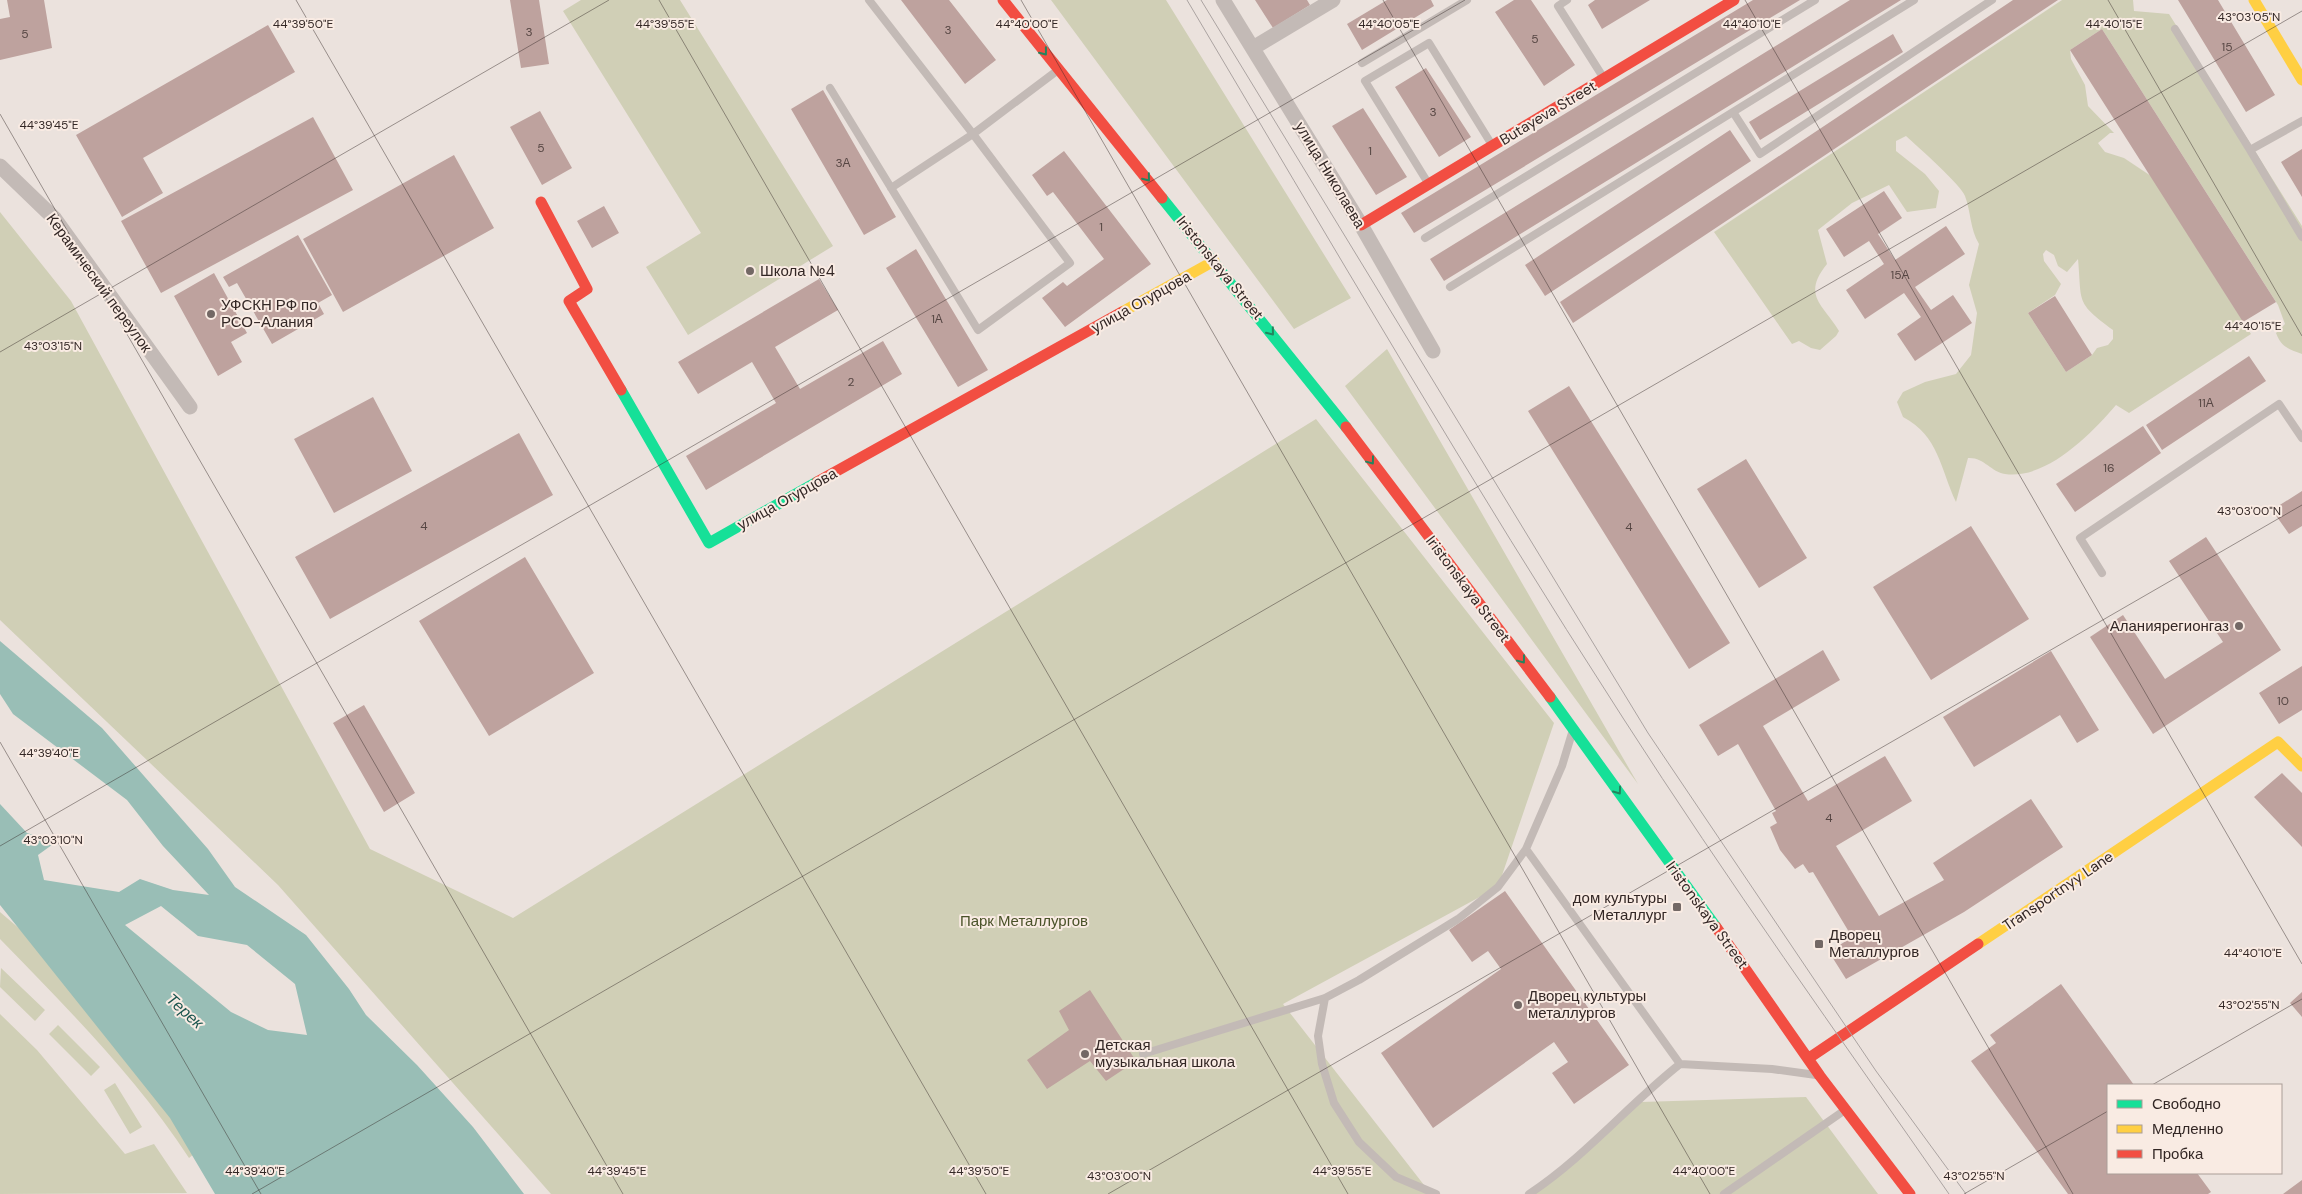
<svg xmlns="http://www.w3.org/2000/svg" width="2302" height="1194" font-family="'DM Sans',sans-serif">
	<rect width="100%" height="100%" fill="#ebe2dd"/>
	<!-- green -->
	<path fill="#d0cfb6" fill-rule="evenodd" d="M581,0H680L833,246L688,335L646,267L701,233L563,11Z
		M1051,0H1166L1351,298L1294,329Z
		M2062,0H2133L2134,11L2169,14L2302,226V354C2289,349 2281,347 2276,333L2285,324L2278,305L2102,29L2070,50L2071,59L2085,85L2088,106L2114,133H2110L2098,143L2105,152L2124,158L2151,176L2251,334L2129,413L2116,405C2092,433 2047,480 2005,474C1991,472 1984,457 1968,458L1956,502C1940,468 1939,436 1903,417L1897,402L1903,392L1925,382L1956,374L1971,355L1977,313L1969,285L1979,244C1970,229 1971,212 1965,196C1960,184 1919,148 1906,136L1896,141V151L1925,174L1939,191L1936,208L1907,212L1889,185L1852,203L1818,230L1827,264C1801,296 1824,305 1839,331L1836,336L1820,350L1811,348L1799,341L1792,344L1714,232ZM2046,250L2054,255L2058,266L2067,272L2078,259C2082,303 2075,302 2113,330V339L2108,345L2097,348L2092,355L2066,372L2028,313L2055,295L2061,284L2044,261L2043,254Z
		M0,212L71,301L370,849L513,918L1316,419L1554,723L1498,887L1283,1004L1431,1194H551L278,885L0,620Z
		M1387,349L1638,784L1345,386Z
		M0,912L42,948L206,1144L189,1158C136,1077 67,1008 0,939Z
		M1,968L45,1010L35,1021L0,987Z
		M0,1014L37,1050L125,1154L154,1144L187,1193L0,1194Z
		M58,1025L100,1067L91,1076L49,1034Z
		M115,1083L142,1127L130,1134L104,1090Z
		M1806,1097L1878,1194H1532L1641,1102Z"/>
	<!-- water -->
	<path fill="#99beb6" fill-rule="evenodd" d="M0,641L102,728L208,849L235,887L306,935L349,989L366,1015L417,1065L473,1127L524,1194H215L170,1118L0,905V804L27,833L56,842L38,855L44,880L119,892L140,879L173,890L209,895L163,846L127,800L13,714L0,694ZM161,906L198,936L247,945L295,984L307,1035L268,1030L231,1012L125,925Z"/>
	<!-- building -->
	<path fill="#bea29e" d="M7,0H44L52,48L0,60V19L10,17Z
		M510,0H539L549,64L521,68Z
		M901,0H949L996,60L965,84Z
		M1255,0H1307L1310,5L1273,28Z
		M1387,0H1431L1434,6L1362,50L1347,24Z
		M1514,0H1531L1575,65L1544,86L1495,12Z
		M1595,0H1650L1602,29L1588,5Z
		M1753,0H1800L1414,233L1401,213Z
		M1850,0H1901L1444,281L1430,259Z
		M2013,0H2058L1573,323L1560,302Z
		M2178,0H2218L2275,95L2246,112Z
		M268,25L295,72L143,158L163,193L122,217L76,135Z
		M2102,29L2276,302L2243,322L2070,50Z
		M1893,34L1903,52L1760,140L1749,122Z
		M1426,68L1471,137L1439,157L1395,87Z
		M823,90L896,217L864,235L791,109Z
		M1363,108L1407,177L1376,195L1332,126Z
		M540,111L572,168L542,185L510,127Z
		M313,117L353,190L161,293L121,221Z
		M1730,130L1751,161L1545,296L1525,265Z
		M2302,149V197L2281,162Z
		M1064,151L1151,264L1065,327L1042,298L1063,282L1067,286L1104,259L1053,192L1047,196L1032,175Z
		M454,155L494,228L343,312L303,239Z
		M1884,191L1902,218L1878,234L1895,260L1946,226L1965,254L1915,287L1931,310L1953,295L1972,323L1915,361L1897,334L1921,317L1904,293L1865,319L1846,290L1884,264L1869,241L1844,257L1826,229Z
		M604,206L619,233L592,248L577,221Z
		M298,235L332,295L318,303L324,314L272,344L237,283L229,287L223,277Z
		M916,249L988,370L958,387L886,268Z
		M214,273L247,333L231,342L242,362L218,376L174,296Z
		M819,279L838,310L775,347L800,389L883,341L902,374L706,490L686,456L776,403L752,362L698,394L678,362Z
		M2055,296L2092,355L2066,372L2028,313Z
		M2249,356L2266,381L2162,450L2146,425Z
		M1569,386L1730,643L1689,669L1528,411Z
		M373,397L412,471L334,513L294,439Z
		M2143,426L2161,453L2075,512L2056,484Z
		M519,433L553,495L330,619L295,557Z
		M1746,459L1807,558L1759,588L1697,489Z
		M2302,491V526L2289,534L2272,510Z
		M1971,526L2029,619L1931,680L1873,587Z
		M2206,537L2281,650L2153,734L2090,637L2123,615L2165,679L2223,642L2169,561Z
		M525,557L594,673L489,736L419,621Z
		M1823,650L1840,680L1763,726L1808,801L1885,756L1912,801L1836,846L1879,916L1944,880L1933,863L2031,799L2063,847L1964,912L1846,979L1829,952L1852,937L1813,872L1809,873L1803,864L1795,869L1780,850L1770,827L1777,823L1772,813L1776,811L1738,744L1718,756L1699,725Z
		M2051,651L2099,730L2077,743L2060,715L1974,767L1943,717Z
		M2302,666V710L2279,724L2259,693Z
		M364,705L415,793L384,812L333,723Z
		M2282,773L2302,793V847L2254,797Z
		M1505,891L1629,1065L1574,1104L1552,1073L1568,1062L1554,1042L1433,1128L1381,1053L1501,969L1488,951L1472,962L1449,930Z
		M2061,984L2134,1085H2108V1173H2197L2211,1192L2208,1194H2068L1971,1061L1996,1043L1990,1035Z
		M1090,990L1136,1061L1106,1081L1090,1061L1047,1089L1027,1060L1069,1030L1059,1011Z
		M2302,992V1017L2290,1003Z
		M2302,1180V1194H2283Z"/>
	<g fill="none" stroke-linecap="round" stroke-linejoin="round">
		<!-- lane -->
		<path stroke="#c3bab6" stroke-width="8" d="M869,0L973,134L891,188
			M1567,0L1558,6L1603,77
			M2175,29L2250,150L2302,121
			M1362,63L1467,0
			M830,88L978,330L1070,263L973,134L1058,70
			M1733,112L1760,154L1992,0
			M2250,150L2302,237
			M1428,183L1365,81L1429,43L1492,145
			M1425,238L1815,0
			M1450,287L1914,0
			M2102,573L2080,538L2279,404L2302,438
			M1572,733L1562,766L1526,849L1680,1064L1772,1069L1816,1075
			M1325,998L1318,1036L1322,1064L1334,1103L1359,1142L1396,1177L1436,1194
			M1143,1054L1325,998L1359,980L1458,919L1498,887L1526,849
			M1529,1194C1585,1157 1628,1105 1680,1064
			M1724,1194L1845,1110"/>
		<!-- street -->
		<path stroke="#c3bab6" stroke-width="15" d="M1223,0L1361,225L1433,351
			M1253,48L1333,0
			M0,166L55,219L190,407"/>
		<!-- fast -->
		<path stroke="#16e098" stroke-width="11" d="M1162,198L1346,427
			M621,390L709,543L817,482
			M1550,697L1716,927"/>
		<!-- slow -->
		<path stroke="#ffcf43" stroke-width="11" d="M2254,0L2302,80
			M1122,312L1214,261
			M1978,944L2278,742L2302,766"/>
		<!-- jam -->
		<path stroke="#f24e42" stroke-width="11" d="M1003,0L1162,198
			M541,202L587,289L569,301L621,390
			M1361,225L1734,0
			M1346,427L1550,697
			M817,482L1122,312
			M1716,927L1820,1076L1910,1194
			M1809,1058L1978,944"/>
		<!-- tram -->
		<path stroke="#aba3a1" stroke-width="1" d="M1187,0C1330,241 1471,483 1623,718C1727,880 1839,1036 1949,1194
			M1201,0L1648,733L1876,1071L1966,1194"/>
	</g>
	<!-- one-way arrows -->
	<defs><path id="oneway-chevron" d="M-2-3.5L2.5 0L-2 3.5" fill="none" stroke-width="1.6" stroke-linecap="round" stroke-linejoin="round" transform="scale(1.25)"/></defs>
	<g stroke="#24845e">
		<use href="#oneway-chevron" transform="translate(1044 52) rotate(52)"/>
		<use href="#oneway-chevron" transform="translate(1147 178) rotate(51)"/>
		<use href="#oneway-chevron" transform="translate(1271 332) rotate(51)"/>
		<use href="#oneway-chevron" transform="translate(1371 461) rotate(53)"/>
		<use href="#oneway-chevron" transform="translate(1522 660) rotate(53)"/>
		<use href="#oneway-chevron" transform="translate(1618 791) rotate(54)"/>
	</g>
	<!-- ticks -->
	<path fill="none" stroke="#332725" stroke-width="1" stroke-opacity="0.45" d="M296,0L986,1194M659,0L1348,1194M1021,0L1710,1194M1383,0L2073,1194M1745,0L2302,964M2108,0L2302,336M0,114L623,1194M0,352L609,0M0,742L261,1194M0,846L1465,0M2152,1085L2302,999M252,1194L2302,11M1108,1194L2302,505M1964,1194L2108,1111"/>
	<!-- markers -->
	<g fill="#736865" stroke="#f9ebe3" stroke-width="2">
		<circle cx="750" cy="271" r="5"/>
		<circle cx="211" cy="314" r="5"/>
		<circle cx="2239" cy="626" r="5"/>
		<rect x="1672" y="902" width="10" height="10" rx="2.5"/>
		<rect x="1814" y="939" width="10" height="10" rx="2.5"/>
		<circle cx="1518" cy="1005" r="5"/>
		<circle cx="1085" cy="1054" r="5"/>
	</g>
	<g text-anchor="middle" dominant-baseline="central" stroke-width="4" stroke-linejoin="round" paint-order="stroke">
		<!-- number labels -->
		<g font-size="12" fill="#564643">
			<text x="948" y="30">3</text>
			<text x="529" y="32">3</text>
			<text x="25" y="34">5</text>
			<text x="1535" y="39">5</text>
			<text x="2227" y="47">15</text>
			<text x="1433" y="112">3</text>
			<text x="541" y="148">5</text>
			<text x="1370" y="151">1</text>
			<text x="843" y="163">3А</text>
			<text x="1101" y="227">1</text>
			<text x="1900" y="275">15А</text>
			<text x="937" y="319">1А</text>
			<text x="851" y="382">2</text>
			<text x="2206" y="403">11А</text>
			<text x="2109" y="468">16</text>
			<text x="424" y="526">4</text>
			<text x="1629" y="527">4</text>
			<text x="2283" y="701">10</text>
			<text x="1829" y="818">4</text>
		</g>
		<!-- street labels -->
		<g font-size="15" fill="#332725" stroke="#f9ebe3">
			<text transform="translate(1548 113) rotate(-31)">Butayeva Street</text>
			<text transform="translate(1330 175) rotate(59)">улица Николаева</text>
			<text transform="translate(1220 268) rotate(51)">Iristonskaya Street</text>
			<text transform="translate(99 283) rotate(54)">Керамический переулок</text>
			<text transform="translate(1141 302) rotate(-29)">улица Огурцова</text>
			<text transform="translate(787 499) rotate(-29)">улица Огурцова</text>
			<text transform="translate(1468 589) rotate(53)">Iristonskaya Street</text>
			<text transform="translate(2058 891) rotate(-34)">Transportnyy Lane</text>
			<text transform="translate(1707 915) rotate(54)">Iristonskaya Street</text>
		</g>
		<!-- poi labels -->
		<g font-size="15" fill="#332725" stroke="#f9ebe3" text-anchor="start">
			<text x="760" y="271">Школа №4</text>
			<text x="221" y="305">УФСКН РФ по<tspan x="221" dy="17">РСО-Алания</tspan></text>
			<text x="2229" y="626" text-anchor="end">Аланиярегионгаз</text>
			<text x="1667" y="898" text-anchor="end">дом культуры<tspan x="1667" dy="17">Металлург</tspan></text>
			<text x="1829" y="935">Дворец<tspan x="1829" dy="17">Металлургов</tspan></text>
			<text x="1528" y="996">Дворец культуры<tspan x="1528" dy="17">металлургов</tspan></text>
			<text x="1095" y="1045">Детская<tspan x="1095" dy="17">музыкальная школа</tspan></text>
		</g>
		<!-- park labels -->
		<g font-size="15" fill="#4a5229" stroke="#f9ebe3">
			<text x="1024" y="921">Парк Металлургов</text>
		</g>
		<!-- water labels -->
		<g font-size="16" font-style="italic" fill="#1b554e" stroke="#f9ebe3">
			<text transform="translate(185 1011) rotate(42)">Терек</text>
		</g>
	</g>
	<g font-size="12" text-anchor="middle" fill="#332725" stroke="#f9ebe3" stroke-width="4" stroke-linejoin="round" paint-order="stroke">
		<text x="2249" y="21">43°03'05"N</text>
		<text x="303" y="28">44°39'50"E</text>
		<text x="665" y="28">44°39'55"E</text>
		<text x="1027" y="28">44°40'00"E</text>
		<text x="1389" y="28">44°40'05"E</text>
		<text x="1752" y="28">44°40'10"E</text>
		<text x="2114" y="28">44°40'15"E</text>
		<text x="49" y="129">44°39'45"E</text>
		<text x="2253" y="330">44°40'15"E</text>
		<text x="53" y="350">43°03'15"N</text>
		<text x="2249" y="515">43°03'00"N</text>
		<text x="49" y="757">44°39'40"E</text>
		<text x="53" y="844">43°03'10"N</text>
		<text x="2253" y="957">44°40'10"E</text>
		<text x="2249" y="1009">43°02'55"N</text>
		<text x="255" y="1175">44°39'40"E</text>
		<text x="617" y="1175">44°39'45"E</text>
		<text x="979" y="1175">44°39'50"E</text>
		<text x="1342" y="1175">44°39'55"E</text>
		<text x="1704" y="1175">44°40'00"E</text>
		<text x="1119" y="1180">43°03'00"N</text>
		<text x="1974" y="1180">43°02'55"N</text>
	</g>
	<!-- legend -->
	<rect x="2107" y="1084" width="175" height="90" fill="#f9ebe3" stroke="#aa9d97"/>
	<rect x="2117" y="1100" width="25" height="8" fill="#16e098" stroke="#aa9d97"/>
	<text x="2152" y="1109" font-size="15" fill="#332725">Свободно</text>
	<rect x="2117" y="1125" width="25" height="8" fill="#ffcf43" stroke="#aa9d97"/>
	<text x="2152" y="1134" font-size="15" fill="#332725">Медленно</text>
	<rect x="2117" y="1150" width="25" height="8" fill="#f24e42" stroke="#aa9d97"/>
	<text x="2152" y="1159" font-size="15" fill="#332725">Пробка</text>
</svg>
